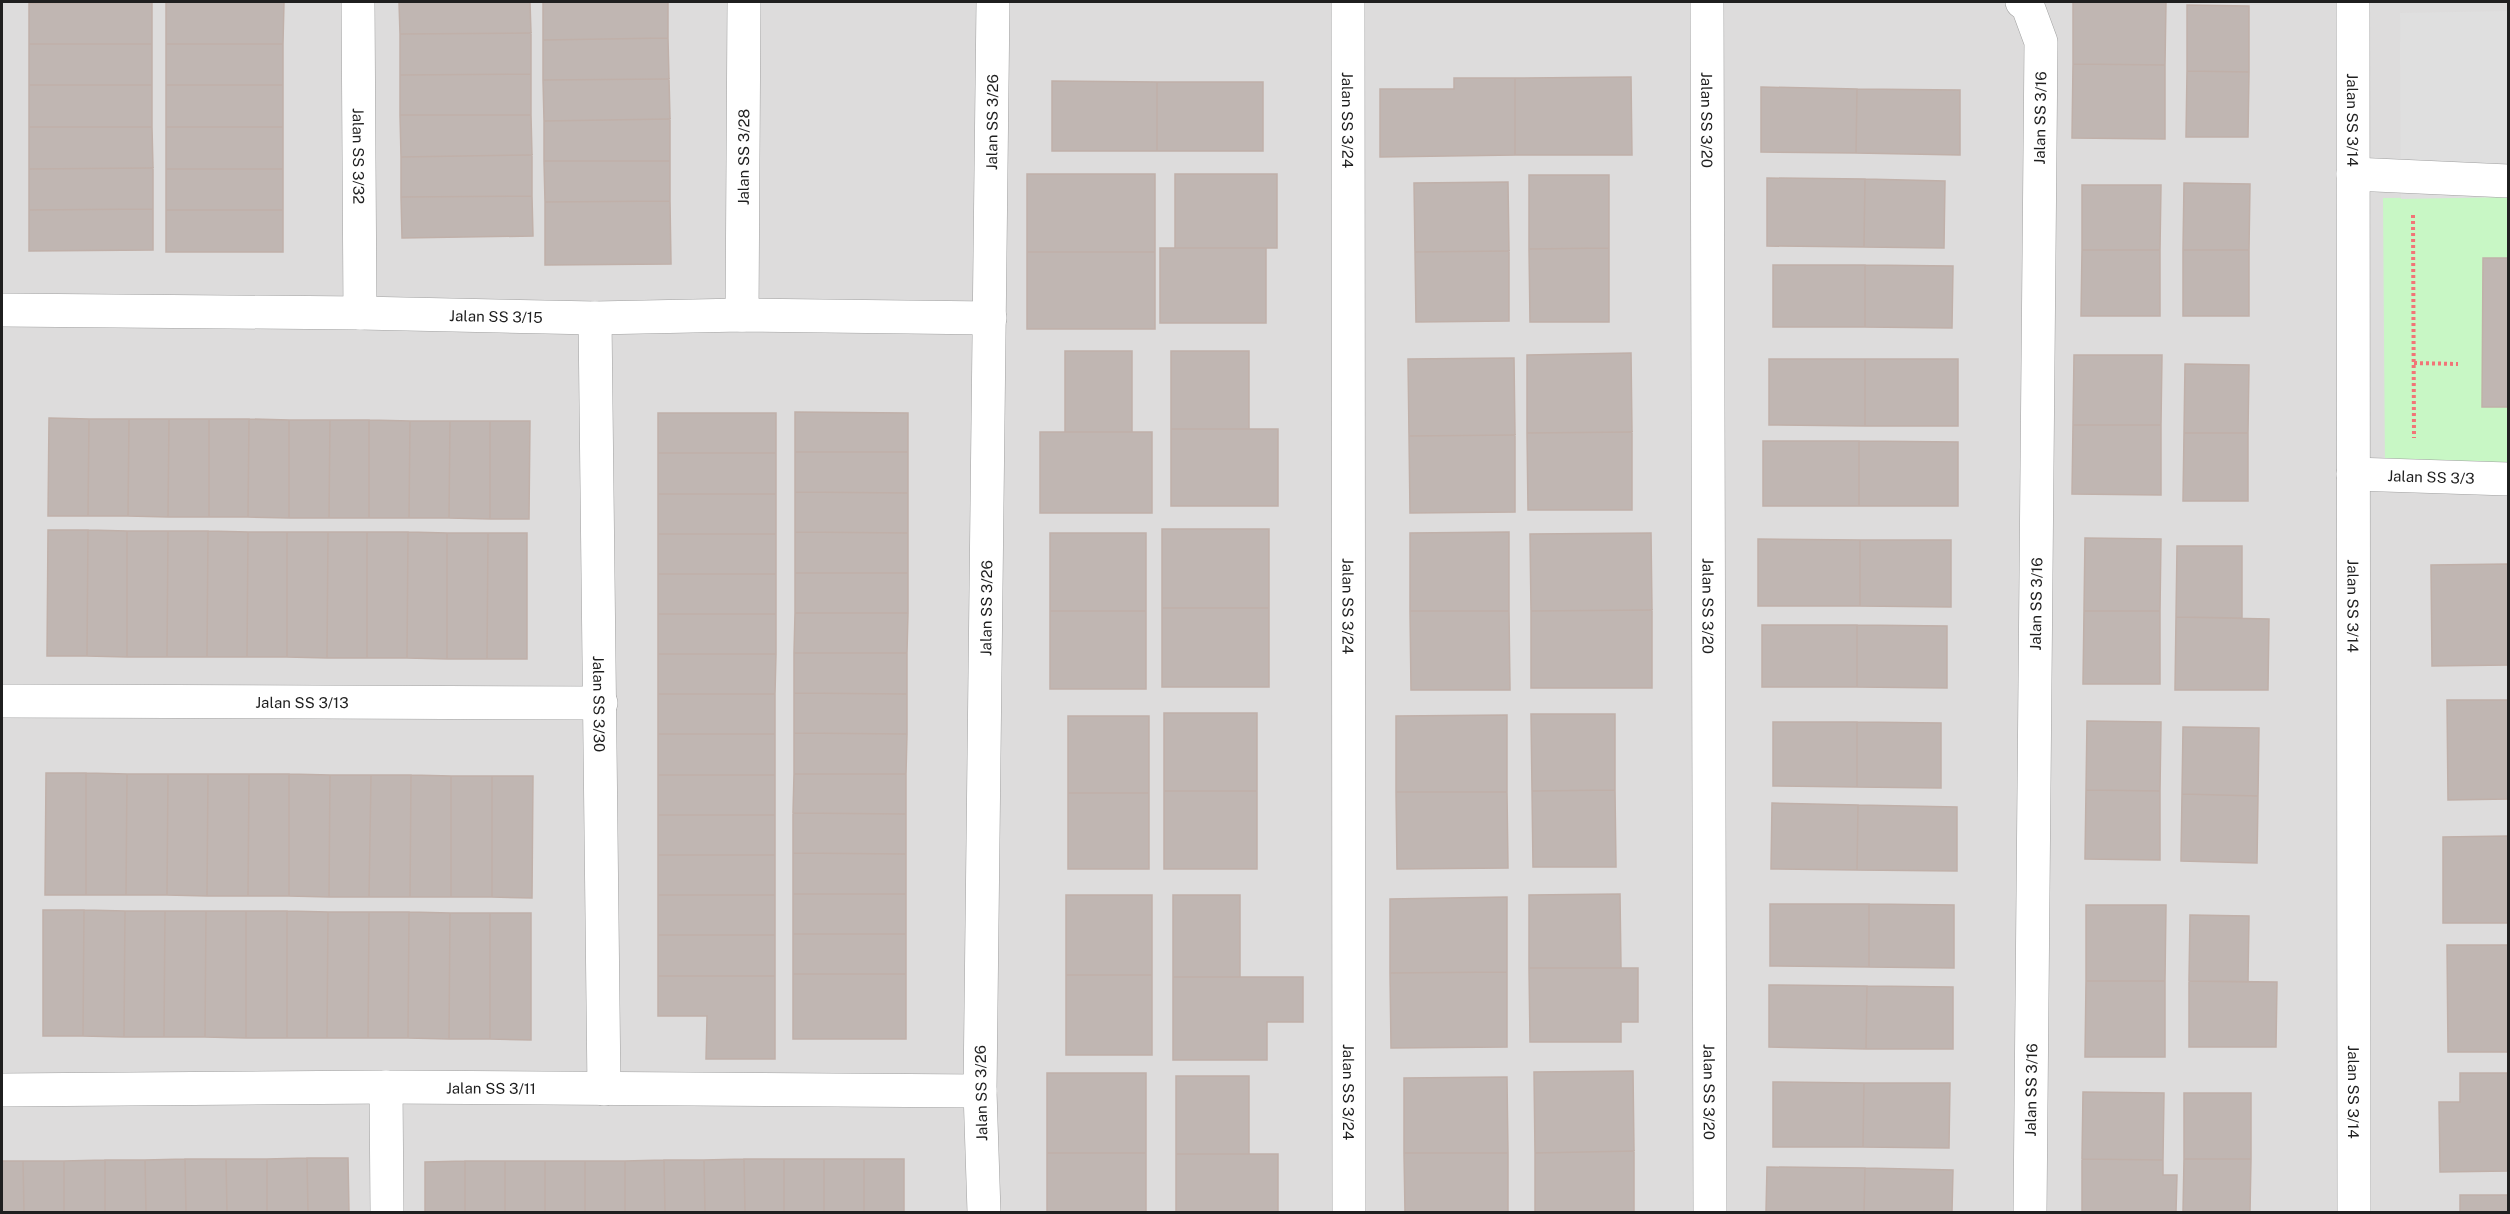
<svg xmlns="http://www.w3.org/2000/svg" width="2510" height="1214" font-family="'Public Sans',sans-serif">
	<rect width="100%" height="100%" fill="#efebe6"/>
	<!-- residential -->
	<path fill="#dddcdc" d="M2,2H2508V1212H2Z"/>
	<!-- park -->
	<path fill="#c8f7c5" d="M2508,197V470L2385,471L2383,198Z"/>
	<!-- parking -->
	<path fill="#dfdfdf" d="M2508,11V197L2401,199L2400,13Z"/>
	<!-- building -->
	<path fill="#c0b6b2" stroke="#c0b0a9" stroke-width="1.5" d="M29,2H152L29,3Z
		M152,2V44H29V3Z
		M166,2H284L283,44H166Z
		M399,2H530L531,33L400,34Z
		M543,2H668V38L543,40Z
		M2073,2H2166L2165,65L2073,64Z
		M2187,5L2249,6V72L2187,71Z
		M531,33V74L400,75V34Z
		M668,38L669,79L543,80V40Z
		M29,44H152V85H29Z
		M166,44H283V85H166Z
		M2073,64L2165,65V139L2072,138Z
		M2187,71L2249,72L2248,137H2186Z
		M531,74V115H400V75Z
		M1631,77L1632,155H1515V78Z
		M1454,78H1515V155L1380,157V89H1454Z
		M669,79L670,119L544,121L543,80Z
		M1052,81L1157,82V151H1052Z
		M1157,82H1263V151H1157Z
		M29,85H152V127H29Z
		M166,85H283V127H166Z
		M1761,87L1857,89L1856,153L1761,152Z
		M1857,89L1960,90V155L1856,153Z
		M400,115H531L532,155L401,157Z
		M670,119V161H544V121Z
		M29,127H152L153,168L29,169Z
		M166,127H283V169H166Z
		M532,155V196L401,197V157Z
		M544,161H670V201L545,202Z
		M153,168V209L29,210V169Z
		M166,169H283V210H166Z
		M1027,174H1155V252H1027Z
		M1175,174H1277V248H1175Z
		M1529,175H1609V248L1529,249Z
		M1767,178L1865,179L1864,247L1767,246Z
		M1865,179L1945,181L1944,248L1864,247Z
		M1508,182L1509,251L1415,252L1414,183Z
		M2184,183L2250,184L2249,250H2183Z
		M2082,185H2161L2160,250H2082Z
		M532,196L533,236L402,238L401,197Z
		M670,201L671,264L545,265V202Z
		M153,209V250L29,251V210Z
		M166,210H283V252H166Z
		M1160,248H1266V323H1160Z
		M1609,248V322H1530L1529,249Z
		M2082,250H2160V316H2081Z
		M2183,250H2249V316H2183Z
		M1509,251V321L1416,322L1415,252Z
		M1027,252H1155V329H1027Z
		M2483,258H2508V407H2482Z
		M1773,265H1865V327H1773Z
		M1865,265L1953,266L1952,328L1865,327Z
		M1065,351H1132V432H1065Z
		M1171,351H1249V429H1171Z
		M1631,353L1632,432L1527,433V355Z
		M2074,355H2162L2161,425H2073Z
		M1514,358L1515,435L1409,436L1408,359Z
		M1769,359H1865V426L1769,425Z
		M1865,359H1958V426H1865Z
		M2185,364L2249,365L2248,433H2184Z
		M795,412L908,413V452H795Z
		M658,413H776V453H658Z
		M49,418L89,419L88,516H48Z
		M89,419H129L128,516H88Z
		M129,419H169L168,517L128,516Z
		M169,419H209V517H168Z
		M209,419H249L248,517H209Z
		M249,419L289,420V518L248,517Z
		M289,420H330L329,518H289Z
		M330,420H369V518H329Z
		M369,420L410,421L409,518H369Z
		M410,421H450L449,518H409Z
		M450,421H490V519L449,518Z
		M490,421H530L529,519H490Z
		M2073,425H2161V495L2072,494Z
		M1171,429H1278V506H1171Z
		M1040,432H1152V513H1040Z
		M1632,432V510H1528L1527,433Z
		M2184,433H2248V501H2183Z
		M1515,435V512L1410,513L1409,436Z
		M1763,441H1859V506H1763Z
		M1859,441L1958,442V506H1859Z
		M795,452H908V493L795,492Z
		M658,453H776V494H658Z
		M795,492L908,493V533L795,532Z
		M658,494H776V534H658Z
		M1162,529H1269V608H1162Z
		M48,530H88L87,656H47Z
		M88,530L127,531V657L87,656Z
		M127,531H168L167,657H127Z
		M168,531H208L207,657H167Z
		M208,531L248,532L247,657H207Z
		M248,532H287V657H247Z
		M287,532H328L327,658L287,657Z
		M328,532H367V658H327Z
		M367,532H408L407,658H367Z
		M408,532L447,533V659L407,658Z
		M795,532L908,533V573H795Z
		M1509,532V611H1410V533Z
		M447,533H488L487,659H447Z
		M488,533H527V659H487Z
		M1050,533H1146V611H1050Z
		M1651,533L1652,610L1531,611L1530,534Z
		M658,534H776V574H658Z
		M2085,538L2161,539L2160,611H2084Z
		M1758,539L1860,540V606H1758Z
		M1860,540H1951V607L1860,606Z
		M2177,546H2242V618L2176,617Z
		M2508,564V665L2432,666L2431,565Z
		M795,573H908V613H795Z
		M658,574H776V614H658Z
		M1162,608H1269V687H1162Z
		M1652,610V688H1531V611Z
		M1050,611H1146V689H1050Z
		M1410,611H1509L1510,690H1411Z
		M2084,611H2160V684H2083Z
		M795,613H908L907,653H794Z
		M658,614H776V654H658Z
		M2176,617L2269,619L2268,690H2175Z
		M1762,625H1857V687H1762Z
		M1857,625L1947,626V688L1857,687Z
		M794,653H907V694L794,693Z
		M658,654H776L775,694H658Z
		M794,693L907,694V734L794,733Z
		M658,694H775V734H658Z
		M2447,700H2508V799L2448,800Z
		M1164,713H1257V791H1164Z
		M1531,714H1615V790L1532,791Z
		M1507,715V792H1396V716Z
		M1068,716H1149V793H1068Z
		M2087,721L2161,722L2160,791L2086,790Z
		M1773,722H1857V787L1773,786Z
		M1857,722L1941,723V788L1857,787Z
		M2183,727L2259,728L2258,796L2182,794Z
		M794,733L907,734L906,774H794Z
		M658,734H775V775H658Z
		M46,773H86V895H45Z
		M86,773L127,774L126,895H86Z
		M127,774H168L167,895H126Z
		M168,774H208L207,896L167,895Z
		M208,774H249L248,896H207Z
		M249,774H289V896H248Z
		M289,774L330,775L329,897L289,896Z
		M794,774H906V814L793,813Z
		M330,775H371L369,897H329Z
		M371,775H411L410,897H369Z
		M411,775L451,776V897H410Z
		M658,775H775V815H658Z
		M451,776H492V897H451Z
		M492,776H533L532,898L492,897Z
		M1615,790L1616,867H1533L1532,791Z
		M2086,790L2160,791V860L2085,859Z
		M1164,791H1257V869H1164Z
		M1396,792H1507L1508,868L1397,869Z
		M1068,793H1149V869H1068Z
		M2182,794L2258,796L2257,863L2181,861Z
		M1772,803L1858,805L1857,870L1771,869Z
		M1858,805L1957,807V871L1857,870Z
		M793,813L906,814V854L793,853Z
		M658,815H775V855H658Z
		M2508,836V923H2443V837Z
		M793,853L906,854V894H793Z
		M658,855H775V895H658Z
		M793,894H906V934H793Z
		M1620,894L1621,968H1529V895Z
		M658,895H775V935H658Z
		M1066,895H1152V975H1066Z
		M1173,895H1240V977H1173Z
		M1507,897V972L1390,973V899Z
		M1770,904H1869V967L1770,966Z
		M1869,904L1954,905V968L1869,967Z
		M2086,905H2166L2165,981H2086Z
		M43,910H84L83,1036H43Z
		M84,910L125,911L124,1037L83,1036Z
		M125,911H165L164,1037H124Z
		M165,911H206L205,1037H164Z
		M206,911H246V1038L205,1037Z
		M246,911H287V1038H246Z
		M287,911L328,912L327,1038H287Z
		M328,912H369L368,1038H327Z
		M369,912H409L408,1038H368Z
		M409,912L450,913L449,1039L408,1038Z
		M450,913H490V1039H449Z
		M490,913H531V1040L490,1039Z
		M2190,915L2249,916L2248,982L2189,981Z
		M793,934H906V974H793Z
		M658,935H775V976H658Z
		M2447,945H2508V1052H2448Z
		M1529,968H1638V1022H1621V1042H1530Z
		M1507,972V1047L1391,1048L1390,973Z
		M793,974H906V1039H793Z
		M1066,975H1152V1055H1066Z
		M658,976H775V1059H706L707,1016H658Z
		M1173,977H1303V1022H1267V1060H1173Z
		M2086,981H2165V1057H2085Z
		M2189,981L2277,982L2276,1047H2189Z
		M1769,985L1867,986L1866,1049L1769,1047Z
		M1867,986L1953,987V1049H1866Z
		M1633,1071L1634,1151L1535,1153L1534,1072Z
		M1047,1073H1146V1153H1047Z
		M2460,1073H2508V1171L2440,1172L2439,1102H2460Z
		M1176,1076H1249V1154H1176Z
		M1507,1077L1508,1153H1404V1078Z
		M1773,1082L1864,1083L1863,1147H1773Z
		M1864,1083H1950L1949,1148L1863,1147Z
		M2083,1092L2164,1093L2163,1160L2082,1159Z
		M2184,1093H2251V1159H2184Z
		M1634,1151V1212H1535V1153Z
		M1047,1153H1146V1212H1047Z
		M1404,1153H1508V1212H1405Z
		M1176,1154H1278V1212H1176Z
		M307,1158H348L349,1212H308Z
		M307,1158L308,1212H267V1159Z
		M185,1159L186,1212H146L145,1160Z
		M185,1159H226L227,1212H186Z
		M226,1159H267V1212H227Z
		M744,1159L745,1212H705L704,1160Z
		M744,1159H784V1212H745Z
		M784,1159H824V1212H784Z
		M824,1159H864V1212H824Z
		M864,1159H904V1212H864Z
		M2082,1159L2163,1160V1175H2177L2176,1212H2082Z
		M2184,1159H2251L2250,1212H2183Z
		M105,1160V1212H64V1161Z
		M105,1160H145L146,1212H105Z
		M664,1160L665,1212H625V1161Z
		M664,1160H704L705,1212H665Z
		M2,1161H23L24,1212H2Z
		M23,1161H64V1212H24Z
		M465,1161V1212H425V1162Z
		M465,1161H505V1212H465Z
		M505,1161H545V1212H505Z
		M545,1161H585V1212H545Z
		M585,1161H625V1212H585Z
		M1767,1167L1865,1168L1864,1212H1766Z
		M1865,1168L1953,1170L1952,1212H1864Z
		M2460,1195H2508V1212H2460Z"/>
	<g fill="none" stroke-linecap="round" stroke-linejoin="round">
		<defs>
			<g id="minor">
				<path id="s1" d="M358,2L360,313"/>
				<path id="s2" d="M1348,2L1349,1212"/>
				<path id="s3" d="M1707,2L1710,1212"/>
				<path d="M2022,2L2027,4L2041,42L2030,1212"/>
				<path id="s4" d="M2353,2L2354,1212"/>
				<path d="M2353,174L2508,181"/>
				<path id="s5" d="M2,310L360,313L595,318L742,315L990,318"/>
				<path id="s6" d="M742,315L744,2"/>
				<path id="s7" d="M595,318L604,1089"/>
				<path id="s8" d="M2353,474L2508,479"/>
				<path id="s9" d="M2,701L601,703"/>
				<path d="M386,1087L387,1212"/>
				<path id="s10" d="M2,1090L386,1087L980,1091"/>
				<path id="s11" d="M984,1212L980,1091L993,2"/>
			</g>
		</defs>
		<!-- minor casing -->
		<use href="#minor" stroke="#a0a0a0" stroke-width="34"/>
		<!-- path -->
		<path stroke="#f27477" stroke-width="4" stroke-dasharray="3 3" stroke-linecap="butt" d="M2413,215L2414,438
			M2414,363L2458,364"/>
		<!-- minor -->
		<use href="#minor" stroke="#fff" stroke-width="33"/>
	</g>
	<g text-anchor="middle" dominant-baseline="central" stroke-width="4.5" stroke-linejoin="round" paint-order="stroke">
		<!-- street labels -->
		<g font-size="15" fill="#1f1f1f" stroke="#fff">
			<text transform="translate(2040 118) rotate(-89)">Jalan SS 3/16</text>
			<text stroke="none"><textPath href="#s11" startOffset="1090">Jalan SS 3/26</textPath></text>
			<text stroke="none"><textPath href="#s2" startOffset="118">Jalan SS 3/24</textPath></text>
			<text stroke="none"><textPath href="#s3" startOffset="118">Jalan SS 3/20</textPath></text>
			<text stroke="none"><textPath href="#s4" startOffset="118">Jalan SS 3/14</textPath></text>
			<text stroke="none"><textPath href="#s1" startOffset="154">Jalan SS 3/32</textPath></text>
			<text stroke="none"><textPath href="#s6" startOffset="158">Jalan SS 3/28</textPath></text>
			<text stroke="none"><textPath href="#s5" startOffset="494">Jalan SS 3/15</textPath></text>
			<text stroke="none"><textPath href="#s8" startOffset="78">Jalan SS 3/3</textPath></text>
			<text transform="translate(2036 604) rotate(-89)">Jalan SS 3/16</text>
			<text stroke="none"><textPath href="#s11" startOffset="604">Jalan SS 3/26</textPath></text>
			<text stroke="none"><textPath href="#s2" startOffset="604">Jalan SS 3/24</textPath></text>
			<text stroke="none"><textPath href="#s3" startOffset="604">Jalan SS 3/20</textPath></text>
			<text stroke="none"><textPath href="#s4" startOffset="604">Jalan SS 3/14</textPath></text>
			<text stroke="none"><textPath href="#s9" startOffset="300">Jalan SS 3/13</textPath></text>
			<text stroke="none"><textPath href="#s7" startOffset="386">Jalan SS 3/30</textPath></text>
			<text stroke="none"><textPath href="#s10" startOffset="489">Jalan SS 3/11</textPath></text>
			<text transform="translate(2031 1090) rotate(-89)">Jalan SS 3/16</text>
			<text transform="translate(981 1093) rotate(-91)">Jalan SS 3/26</text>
			<text stroke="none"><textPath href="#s2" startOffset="1090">Jalan SS 3/24</textPath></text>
			<text stroke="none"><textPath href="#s3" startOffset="1090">Jalan SS 3/20</textPath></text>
			<text stroke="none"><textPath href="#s4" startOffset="1090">Jalan SS 3/14</textPath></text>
		</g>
	</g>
	<!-- border -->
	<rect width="2510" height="1214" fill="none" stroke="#1f1f1f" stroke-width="6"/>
</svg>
